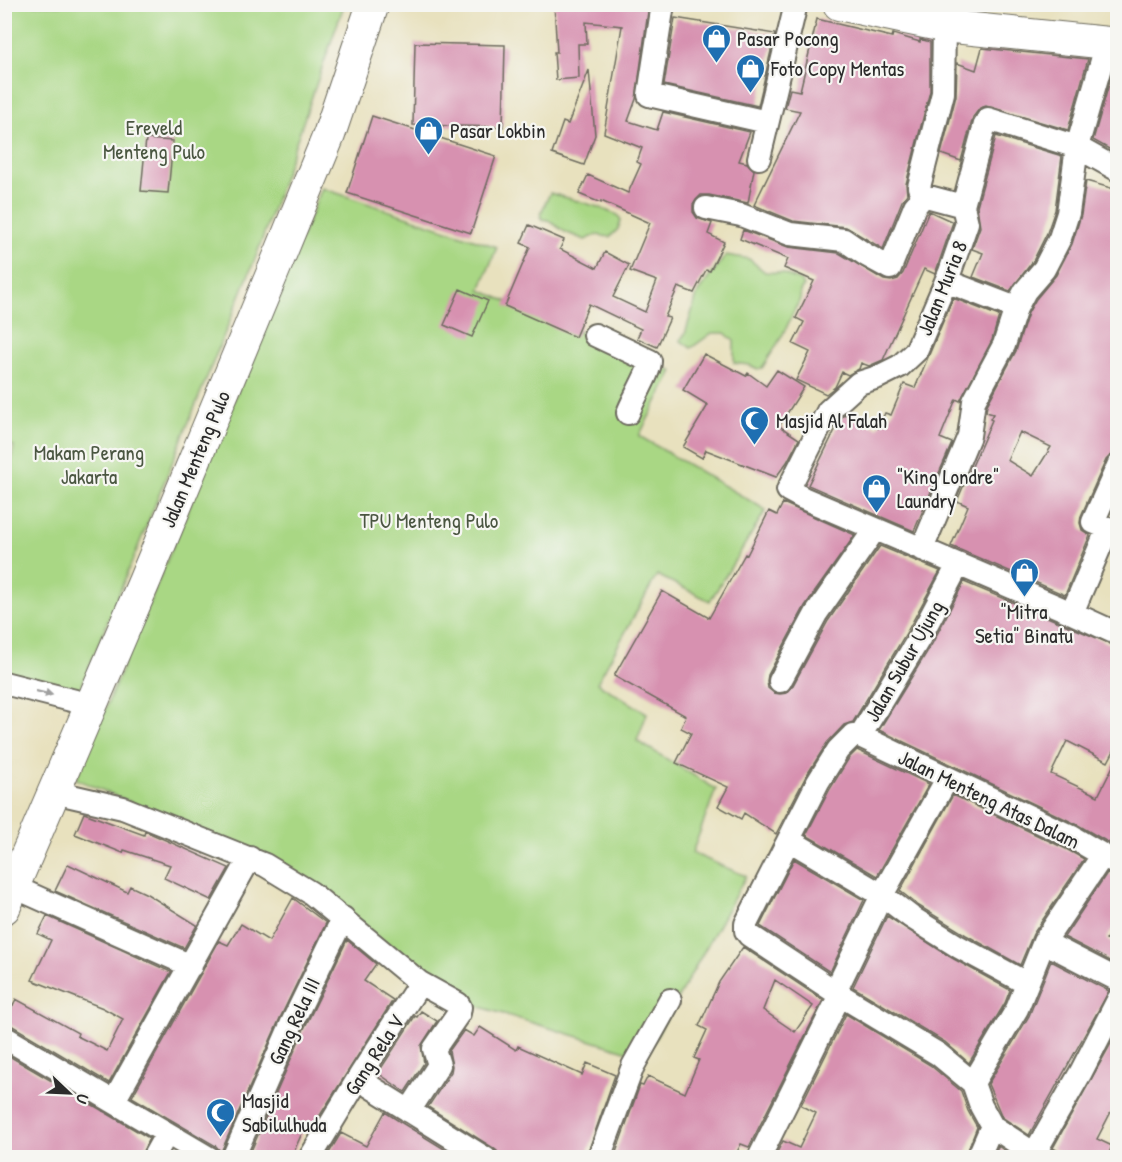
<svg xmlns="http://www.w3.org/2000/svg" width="1122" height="1162" font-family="'Patrick Hand',sans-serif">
	<rect width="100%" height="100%" fill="#f6f6f2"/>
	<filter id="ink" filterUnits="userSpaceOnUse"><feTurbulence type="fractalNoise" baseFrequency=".0167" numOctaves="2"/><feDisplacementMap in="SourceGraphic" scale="12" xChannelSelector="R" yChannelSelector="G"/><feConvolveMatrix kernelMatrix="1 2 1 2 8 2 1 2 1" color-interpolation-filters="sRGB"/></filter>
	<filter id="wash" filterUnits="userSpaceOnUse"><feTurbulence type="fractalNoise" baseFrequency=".008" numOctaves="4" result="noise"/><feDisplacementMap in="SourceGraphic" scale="24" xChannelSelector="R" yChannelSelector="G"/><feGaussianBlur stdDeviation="1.35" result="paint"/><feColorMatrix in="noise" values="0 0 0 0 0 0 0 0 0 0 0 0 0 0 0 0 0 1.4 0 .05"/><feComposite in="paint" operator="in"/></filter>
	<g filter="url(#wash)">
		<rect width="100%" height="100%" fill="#e8e1be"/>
		<!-- green -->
		<path fill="#a9d784" stroke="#6a8158" stroke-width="1.5" d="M5,5H344L257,254L79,692L5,673L4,502L14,446L5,443Z
			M322,188L497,247L480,290L673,371L639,436L766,510L710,601L657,575L597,683L647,713L637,741L716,789L692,853L746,876L645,1057L428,991L295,872L76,779Z
			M550,193L595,206L618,215L621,220L618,229L610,237L596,235L585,240L565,232L548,220L541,219V213Z
			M726,255L749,259L765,272L782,273L801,281L804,286L800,291C802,300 797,304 793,313C784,335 775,348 762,368L758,369L749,365L734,363V341L725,333H712L691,348L680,340L685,334L698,292Z"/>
		<g id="blocks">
			<!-- building -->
			<path fill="#d791b0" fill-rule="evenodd" d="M554,4H649L636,99L628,121L657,130L663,112L750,132L739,161L747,163L754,170L748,203L709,195H701L696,200L693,205V212L697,218L712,223L708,234L724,242L710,271L706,270L694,293L678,287L665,317L670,318L657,347L637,338L641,329L589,304L575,337L505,306L530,247L521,243L529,225L564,240L560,249L597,268L605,252L629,265L613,297L645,312L657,281L630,271L650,223L601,201V203L579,194L588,175L628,193L641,164L637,162L642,148L604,133L622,26L586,22L587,44H578L579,78L556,80L554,52H557Z
				M675,18L775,34L758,106L664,85Z
				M817,19L892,37L893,34L920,42V39L930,42V91L906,184L907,194L902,201L883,249L846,227L793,221L754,205L800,111L785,108L790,89L800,91Z
				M415,43L505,45L503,127L413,125Z
				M982,48L1088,59L1068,130L986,106L980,108L973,117L961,161L941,154L956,96L957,63L976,70Z
				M1115,63L1118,64V154L1093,140Z
				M589,70L595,135L584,165L552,154L563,122L568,124Z
				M372,116L496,156L471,233L347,193Z
				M996,136L1062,156L1055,210L1047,233L1033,261L1010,291L973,277L983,253L972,249L980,227L977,206Z
				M146,139L173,141L168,193L141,191Z
				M1086,181L1118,190V453L1111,455L1106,460L1081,516L1080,523L1082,530L1090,535L1065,595L951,546L968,506L957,501L992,420L990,419L993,414L986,412L987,405L1016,351L1028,313L1036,299L1056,275L1072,244L1081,215ZM1020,432L1051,447L1033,476L1007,460Z
				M929,211L953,222L935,274L924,269L883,360L869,366L861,363L859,369L848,375L842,372L835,387L826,394L796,380L810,352L793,344L804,322L796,318L814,281L784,268L788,259L740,239L743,230L788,247L839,253L884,280L891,281L898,279L903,273Z
				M460,289L488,301L472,337L444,325Z
				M953,298L999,316L992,340L960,401L956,399L940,438L952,443L914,531L808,485L841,418L845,414L878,428L885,413L891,415L904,384L915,388Z
				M704,354L746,376L748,373L766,386L777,370L804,387L779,426L799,439L787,462L776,477L706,450L702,458L683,447L708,405L683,390Z
				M783,503L855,535L805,606L768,675L767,681L768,688L774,693L780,694L787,693L792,687L828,621L880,546L940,571L908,630L853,722L844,725L827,743L806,776L776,834L744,813L741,819L718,806L728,787L676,763L691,733L681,728L686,716L614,676L662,591L709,618L745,554L747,555L769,511L777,515Z
				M964,582L1118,647V743L1108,762L1067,741L1051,774L1098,796L1118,756V848L1078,825L879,730L932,644Z
				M857,750L929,784L877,876L806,835L830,789L849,758Z
				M953,795L1066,849L1084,859L1033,934L1020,965L966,935L919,906L900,891Z
				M84,813L144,835L145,831L229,868L211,900L164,878L170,865L124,850L123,853L75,834Z
				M794,859L864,900L830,972L760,926Z
				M68,864L127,892L130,886L147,894L197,925L184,948L55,891Z
				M1107,873L1118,877V921L1106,939L1118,945V965L1064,937Z
				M293,898L326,923L280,1018L221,1152L216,1146L132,1097L219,941L228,945L241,924L269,941Z
				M47,916L171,972L109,1083L11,1025L4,1024L16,999L78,1033L77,1036L107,1051L123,1019L103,1008L32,980L51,940L38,934Z
				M887,916L952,958L1010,990L1005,1003L969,1063L945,1042L853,987Z
				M347,940L376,964L364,981L393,1000L312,1128L306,1124L291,1158H248L304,1029Z
				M743,947L823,1000L749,1147L741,1144L734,1158H614L640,1085L643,1086L648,1076L685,1093L699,1060L694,1058L707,1030L699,1026L719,982ZM775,980L813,1006L795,1032L763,1010Z
				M1051,961L1109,991L1029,1135L1002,1117L988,1084L1029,1016Z
				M421,1011L437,1021L421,1046L424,1063L405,1092L378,1073L415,1016L417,1017Z
				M846,1014L930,1065L961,1091L968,1111L977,1127L965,1158H774L783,1141L799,1148L816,1113L801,1105Z
				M480,1027L516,1050L518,1046L582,1075L587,1063L615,1075L586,1158H498L497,1151L492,1147L428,1107L451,1072L452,1066L449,1051L464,1030L474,1036Z
				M1118,1031V1113L1112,1110L1097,1139L1112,1146L1107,1158H1070L1053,1148Z
				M4,1053L149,1138L140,1158H4Z
				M385,1112L402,1123L459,1158H326L341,1133L366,1146Z
				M998,1146L1015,1158H993Z"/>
		</g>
	</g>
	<g filter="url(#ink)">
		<use href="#blocks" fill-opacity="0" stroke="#6d6b5e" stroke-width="1.5"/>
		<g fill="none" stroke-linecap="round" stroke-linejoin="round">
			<defs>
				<path id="street" d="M663,4L649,95L767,122
					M944,26L943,93L919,187L922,195L963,206
					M759,158L796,4
					M963,206L967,223L950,272L916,351L900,366L878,377L859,383L828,411L788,490L803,498L1072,613L1118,634
					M963,206L985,124L988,119L1077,147L1118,170
					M706,208L741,215L790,234L844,240L866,255L890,268L915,206L924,196
					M946,281L1016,308
					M595,335L650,361C651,370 632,401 628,413
					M922,549L969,436L974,401L1004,345L1016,308L1025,291L1044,269L1060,238L1068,213L1077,147L1107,43
					M1072,613L1108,528L1093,522L1118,466
					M780,681L816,614L875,529
					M4,683L91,705
					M860,736L920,637L958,565
					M54,792L123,808L265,865L311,893L420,983L458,1004L460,1007L459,1013L434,1049L439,1065L409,1111
					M789,840L882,895L911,917L959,947L1026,983
					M14,887L191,966
					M1044,942L1118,980
					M835,992L882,895L947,779
					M4,1037L209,1158
					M361,1074L371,1087L485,1158
					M973,1083L1017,1009L1044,942L1103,855
					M114,1101L250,858
					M1034,1154L1081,1072L1118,1000
					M153,1158L167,1133
					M233,1158L292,1023L343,918
					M310,1158L361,1074L420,983
					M599,1158L633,1066L670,1000
					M759,1158L840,995
					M978,1158L992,1126
					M1044,1158L1034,1154L992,1126L981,1106L973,1083L938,1054L840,995L749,935L746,931V924L818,782L838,750L853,735L860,736L1072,837L1118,864"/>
				<path id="secondary" d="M839,4L944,26L1118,44
					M4,908L144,582L277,262L329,135L373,4"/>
			</defs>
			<!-- street casing -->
			<use href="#street" stroke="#6d6b5e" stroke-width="26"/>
			<!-- secondary casing -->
			<use href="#secondary" stroke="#6d6b5e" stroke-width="34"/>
			<!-- street -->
			<use href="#street" stroke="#fff" stroke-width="22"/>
			<!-- secondary -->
			<use href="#secondary" stroke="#fff" stroke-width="32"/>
		</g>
		<!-- one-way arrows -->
		<defs><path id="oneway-solid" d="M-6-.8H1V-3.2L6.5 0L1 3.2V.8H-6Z" transform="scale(1.5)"/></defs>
		<use fill="#a0a0a0" href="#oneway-solid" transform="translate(44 693) rotate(14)"/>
	</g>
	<!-- icons -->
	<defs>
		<symbol id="shop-pin" viewBox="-11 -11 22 30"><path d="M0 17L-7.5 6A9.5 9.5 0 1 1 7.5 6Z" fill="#1f6fb2" stroke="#f6f6f2"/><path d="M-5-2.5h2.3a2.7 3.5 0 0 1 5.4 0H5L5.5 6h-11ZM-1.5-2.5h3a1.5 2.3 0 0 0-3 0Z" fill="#fff"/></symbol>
		<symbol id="mosque-pin" viewBox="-11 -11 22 30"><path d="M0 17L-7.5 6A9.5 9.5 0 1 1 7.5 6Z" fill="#1f6fb2" stroke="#f6f6f2"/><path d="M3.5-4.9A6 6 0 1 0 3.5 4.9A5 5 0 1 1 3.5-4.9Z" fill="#fff"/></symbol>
	</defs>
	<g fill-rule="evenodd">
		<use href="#shop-pin" x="700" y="22" width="33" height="45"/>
		<use href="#shop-pin" x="734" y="52" width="33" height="45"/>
		<use href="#shop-pin" x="412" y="114" width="33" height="45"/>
		<use href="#mosque-pin" x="738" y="404" width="33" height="45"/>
		<use href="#shop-pin" x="860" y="472" width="33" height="45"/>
		<use href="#shop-pin" x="1008" y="556" width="33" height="45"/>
		<use href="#mosque-pin" x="204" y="1096" width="33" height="45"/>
	</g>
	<g text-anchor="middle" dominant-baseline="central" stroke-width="4.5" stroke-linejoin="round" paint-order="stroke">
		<!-- poi labels -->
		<g font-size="21" fill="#2b2b2b" stroke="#f6f6f2" text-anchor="start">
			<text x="737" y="38">Pasar Pocong</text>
			<text x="771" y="68">Foto Copy Mentas</text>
			<text x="450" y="130">Pasar Lokbin</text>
			<text x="776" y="420">Masjid Al Falah</text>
			<text x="897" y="476">"King Londre"<tspan x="897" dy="24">Laundry</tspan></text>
			<text x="1024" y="611" text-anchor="middle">"Mitra<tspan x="1024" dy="24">Setia" Binatu</tspan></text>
			<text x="242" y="1100">Masjid<tspan x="242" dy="24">Sabilulhuda</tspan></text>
		</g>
		<!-- park labels -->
		<g font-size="21" fill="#4a5641" stroke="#f6f6f2">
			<text x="154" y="127">Ereveld<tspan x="154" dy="24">Menteng Pulo</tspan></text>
			<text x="89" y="452">Makam Perang<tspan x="89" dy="24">Jakarta</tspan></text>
			<text x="429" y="520">TPU Menteng Pulo</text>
		</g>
		<!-- street labels -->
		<g font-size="21" fill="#2b2b2b" stroke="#f6f6f2">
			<text transform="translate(942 288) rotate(-68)">Jalan Muria 8</text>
			<text transform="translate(195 459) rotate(-67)">Jalan Menteng Pulo</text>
			<text transform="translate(904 661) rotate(-60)">Jalan Subur Ujung</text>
			<text transform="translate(989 799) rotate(26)">Jalan Menteng Atas Dalam</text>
			<text transform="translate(294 1021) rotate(-65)">Gang Rela III</text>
			<text transform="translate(374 1055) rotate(-57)">Gang Rela V</text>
		</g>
	</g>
	<!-- margin -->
	<rect width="1122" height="1162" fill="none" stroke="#f6f6f2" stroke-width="24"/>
	<!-- north arrow -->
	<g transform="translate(69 1093) rotate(113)" stroke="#f6f6f2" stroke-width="4.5" paint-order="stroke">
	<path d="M0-4.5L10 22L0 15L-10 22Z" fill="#2b2b2b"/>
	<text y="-9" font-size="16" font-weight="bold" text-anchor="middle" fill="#2b2b2b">U</text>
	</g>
</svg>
